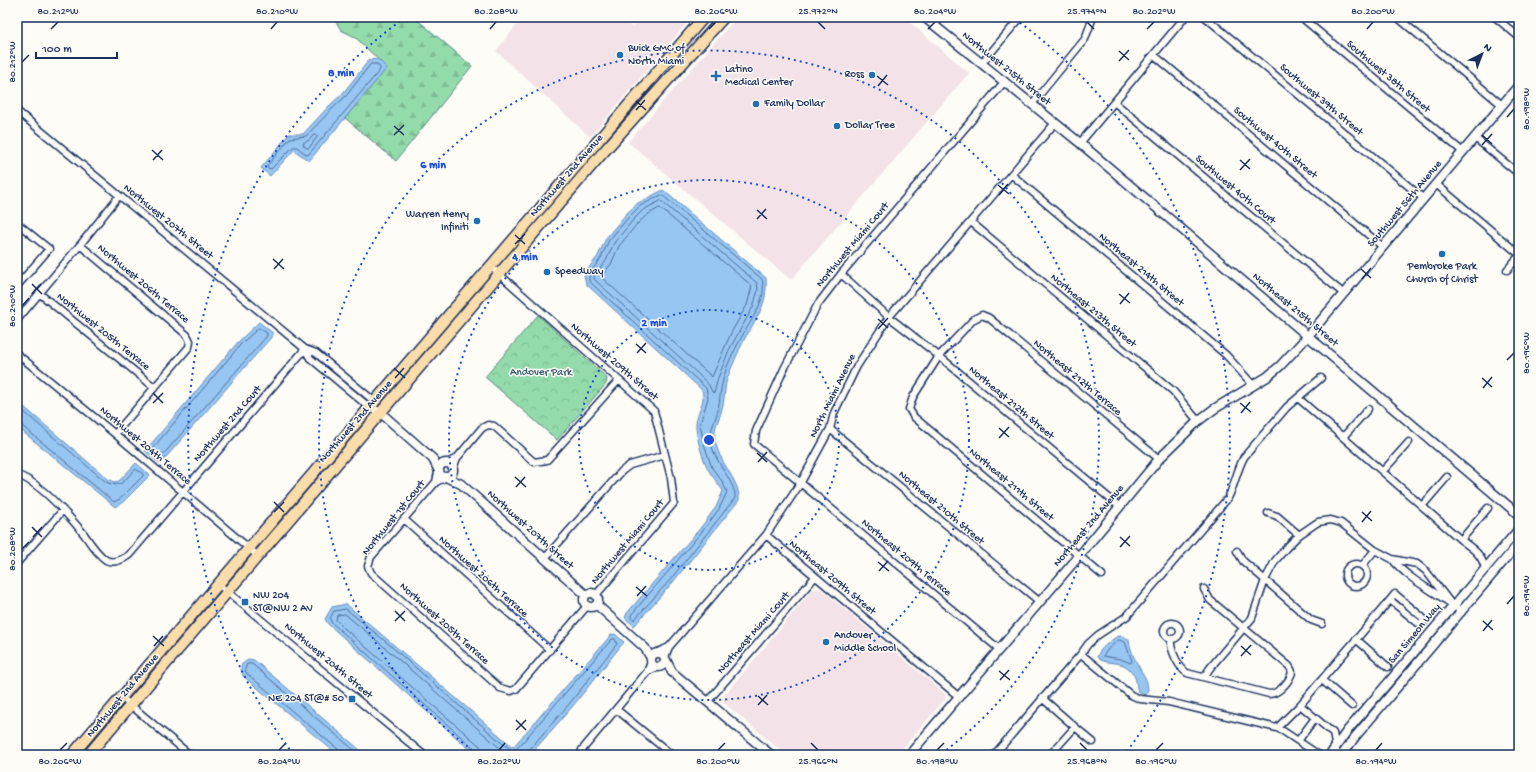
<svg xmlns="http://www.w3.org/2000/svg" width="1536" height="772" font-family="'Gochi Hand',sans-serif">
	<defs>
		<pattern id="forest-firs" width="22" height="20" patternUnits="userSpaceOnUse"><rect width="22" height="20" fill="#93dbaa"/><path d="M5 1l3.5 6h-7zM16 11l3.5 6h-7z" fill="#7ebc95"/></pattern>
		<pattern id="park-crowns" width="20" height="18" patternUnits="userSpaceOnUse"><rect width="20" height="18" fill="#93dbaa"/><path d="M2 6a3 3 0 1 1 6 0M12 15a3 3 0 1 1 6 0" fill="none" stroke="#7ebc95"/></pattern>
	</defs>
	<rect width="100%" height="100%" fill="#fdfcf7"/>
	<filter id="ink" filterUnits="userSpaceOnUse"><feTurbulence type="fractalNoise" baseFrequency=".025" numOctaves="2"/><feDisplacementMap in="SourceGraphic" scale="8" xChannelSelector="R" yChannelSelector="G"/><feConvolveMatrix kernelMatrix="1 2 1 2 8 2 1 2 1" color-interpolation-filters="sRGB"/></filter>
	<g filter="url(#ink)">
		<!-- built -->
		<path fill="#f3e3e8" d="M523,17H621L632,27L641,17H692L590,137L496,51Z
			M737,17H904L969,73L791,280L628,142Z
			M813,589H821L945,694V699L897,755H786L722,701L723,697Z"/>
		<!-- forest -->
		<path fill="url(#forest-firs)" stroke="#578584" d="M335,17H414L472,66L396,161L345,118L387,68L355,37L341,30L335,20Z"/>
		<!-- park -->
		<path fill="url(#park-crowns)" stroke="#578584" d="M538,315L607,378L606,384L557,440L485,377Z"/>
		<!-- water -->
		<path fill="#97c6f2" stroke="#658ab7" d="M378,59L387,68L309,161L294,150L270,176L261,168L289,134H303L329,106L343,93L369,60Z
			M663,190L766,278C768,305 756,318 744,340C738,352 732,366 727,379C724,389 725,401 721,412C720,418 715,425 715,432C713,459 741,479 739,500L673,582L634,626L625,618L627,613L702,526L716,507L723,491C719,484 713,478 709,471C703,461 695,434 696,423C697,411 706,403 702,390L586,284L584,274L598,256L606,238L626,214L638,203Z
			M259,322L274,334L160,464L145,451L238,342Z
			M17,401L108,479L115,482L119,481L136,463L150,475L123,502L115,507L17,427Z
			M346,604L513,747L611,635L615,634L624,642L572,707L530,755H476L328,624L325,619L332,607Z
			M1118,636H1122L1129,639C1130,649 1134,658 1139,667C1144,677 1147,677 1148,690L1145,695L1138,692C1136,686 1137,679 1133,674C1123,657 1106,667 1097,657C1100,648 1110,641 1118,636Z
			M249,659L254,660L366,755H338L243,676L241,670V665Z"/>
		<g fill="none" stroke-linecap="round" stroke-linejoin="round">
			<!-- shore -->
			<path stroke="#4d6b99" stroke-width="1" d="M371,64H377L380,68V70L309,154L307,155L297,147H293L271,169L268,168L267,166L290,138L306,136L332,109L346,96Z
				M314,135H317V137L309,148H307L304,146L303,143L309,140Z
				M662,195L762,279C768,300 750,321 741,338C734,351 726,366 723,380C720,390 720,401 718,410C714,425 709,429 712,446C715,462 737,485 735,498L670,580L634,620L631,618V615L705,528L719,509L727,492L722,481L712,468L704,444L700,424L708,398L706,388L589,281V275L601,258L609,240L629,217L640,206Z
				M661,201L757,283L758,290L753,307L729,350L718,378L714,393L712,392L709,385L698,374L594,279V276L606,261L614,243L633,220L643,210Z
				M660,208L752,286L747,305L731,333L712,377L601,277L611,264L619,246L637,224L647,215Z
				M259,328L267,333V336L161,457H158L152,451V449L241,344Z
				M17,406L106,482C123,490 124,478 136,469L143,474V476L120,499L114,502L21,425L17,424
				M1119,640L1125,642L1132,661L1131,663L1120,659L1103,656L1109,648Z
				M341,755L339,750L246,673L245,669L247,664H252L360,755
				M478,755L476,750L331,622L330,618L334,611L346,609L385,641L503,744L513,750L516,749L521,744L612,639H615L617,644L569,704L528,751L527,755
				M483,755L482,750L480,746L345,629L336,620L337,615L345,614L382,645L500,748L510,755"/>
			<defs>
				<path id="minor" d="M1205,17L1424,199
					M1301,17L1463,152
					M1397,17L1502,105
					M1495,17L1519,37
					M934,25L941,17
					M1154,55L1383,247
					M982,63L1021,17
					M1114,102L1344,294
					M1032,104L1085,39L1093,17
					M17,111L305,349L316,353L374,401
					M1475,138L1519,174
					M1080,143L1185,17
					M1012,175L1226,355L1253,385
					M1436,184L1519,254
					M971,222L1173,391L1198,421
					M17,223L49,249L17,286
					M80,245L187,335L190,341L189,347L115,434
					M490,266L654,411L671,478L674,503L596,595
					M1507,270L1519,256
					M841,274L889,317L939,356L1120,507
					M39,293L154,387
					M17,320L80,245L119,196
					M305,349L310,358L369,407
					M17,354L115,434L258,556
					M1298,398L1461,540L1488,508
					M830,429L1040,602
					M1343,437L1368,409
					M457,458L482,428L488,425L494,426L534,462L547,460L618,381
					M447,463L457,458L453,469
					M1383,471L1409,442
					M438,472L436,482L445,478
					M17,475C39,481 69,516 84,534C90,543 97,554 106,560C114,564 122,560 129,555L305,349
					M436,482L371,557L368,566L371,573L500,688L511,691L516,689L587,606
					M1423,505L1447,477
					M1268,513L1277,516L1299,535
					M404,519L550,650
					M766,535L958,696
					M1461,540C1473,549 1482,554 1485,569
					M1237,551L1243,561L1265,580L1311,620L1322,624
					M545,558L622,471L630,465L665,455
					M1392,559C1411,583 1440,593 1462,612
					M17,563L63,510
					M1345 575a11 11 0 1 1 22 0a11 11 0 1 1-22 0Z
					M1362,566L1375,550
					M1102,575L914,417L909,409L913,397L939,356L974,319L982,315L989,318L1159,459
					M218,584L424,755
					M1164 631a8 8 0 1 1 16 0a8 8 0 1 1-16 0Z
					M1356,639L1388,667
					M1171,640C1170,650 1179,668 1187,673L1269,694C1278,694 1288,683 1291,675C1293,672 1291,669 1289,666L1210,600L1204,589
					M669,647L766,535L800,484L830,429L834,413L857,366L889,317L1055,123
					M999,649L754,444L756,431L784,369L818,304L841,274L1005,81
					M658,652L669,647L665,657
					M1081,654L1088,644L1098,635L1127,616L1228,498C1235,484 1237,470 1244,457L1287,407L1321,378
					M651,662L647,672L657,667
					M1204,677L1210,668L1252,618L1265,580L1275,561L1286,548L1299,535L1318,522L1331,520L1341,523L1375,550L1392,559L1417,564L1426,571L1449,601
					M1322,680L1352,706
					M121,697L190,755
					M1042,698L1075,727L1050,755
					M708,701L815,577
					M1300,705L1333,733L1337,755
					M616,709L672,755
					M1075,727L1093,742
					M1277,728L1300,705L1390,600L1395,594L1423,618V623H1418L1390,600
					M1298,741L1315,718
					M581,755L582,750L647,672
					M994,755L1081,654L1131,695L1140,699L1169,702L1277,728L1283,731L1319,755"/>
				<path id="tertiary" d="M924,17L1080,143L1519,515
					M375,410L381,413L433,459L438,469
					M439 470a7 7 0 1 1 14 0a7 7 0 1 1-14 0Z
					M448,478L461,484L586,595
					M584 600a7 7 0 1 1 14 0a7 7 0 1 1-14 0Z
					M597,605L645,648L651,658
					M651 660a7 7 0 1 1 14 0a7 7 0 1 1-14 0Z
					M666,660L672,672L771,755
					M909,755L1079,556L1159,459L1198,421L1214,409L1267,377L1280,366L1308,336L1519,85
					M1330,755L1347,731L1519,529
					M1342,755L1355,737L1519,543"/>
				<path id="primary" d="M72,755L704,17
					M88,755L599,157L724,17"/>
			</defs>
			<!-- minor casing -->
			<use href="#minor" stroke="#1b2f5e" stroke-width="9"/>
			<!-- tertiary casing -->
			<use href="#tertiary" stroke="#1b2f5e" stroke-width="11"/>
			<!-- primary casing -->
			<use href="#primary" stroke="#1b2f5e" stroke-width="13"/>
			<!-- minor -->
			<use href="#minor" stroke="#fdfcf7" stroke-width="6"/>
			<!-- tertiary -->
			<use href="#tertiary" stroke="#fdfcf7" stroke-width="8"/>
			<!-- primary -->
			<use href="#primary" stroke="#faddab" stroke-width="10"/>
		</g>
	</g>
	<!-- ticks -->
	<path fill="none" stroke="#1b2f5e" stroke-width="1.5" d="M818,22L825,29M1087,22L1094,29M51,29L58,22M271,29L277,22M490,29L496,22M709,29L716,22M928,29L935,22M1147,29L1154,22M1367,29L1373,22M1119,51L1129,60M1119,61L1129,50M22,62L29,55M877,76L888,85M878,86L887,75M636,101L646,110M636,110L645,100M1507,117L1514,109M394,126L404,135M394,135L404,125M1482,135L1492,144M1482,145L1492,134M152,150L163,160M153,160L162,150M1240,160L1250,169M1240,170L1250,159M998,185L1009,194M999,195L1008,184M757,210L767,219M757,219L766,209M515,235L525,244M515,244L525,234M273,259L284,269M274,269L283,259M1361,269L1371,278M1362,279L1371,268M32,284L42,294M32,294L41,284M1119,294L1130,303M1120,304L1129,293M22,306L29,298M878,319L888,328M878,329L888,318M636,344L646,353M637,353L646,343M1507,360L1514,353M394,368L405,378M395,378L404,368M1482,378L1492,387M1483,388L1492,377M153,393L163,403M153,403L163,393M1240,403L1251,412M1241,413L1250,402M999,428L1009,437M999,438L1009,427M757,453L767,462M758,462L767,452M515,477L526,487M516,487L525,477M274,502L284,512M274,512L284,502M1362,512L1372,521M1362,522L1371,511M32,527L42,537M33,537L42,527M1120,537L1130,546M1120,547L1130,536M22,549L29,542M878,562L889,571M879,571L888,561M636,587L647,596M637,596L646,586M1507,604L1514,596M395,611L405,621M395,621L405,611M1483,621L1493,630M1483,631L1492,620M153,636L164,646M154,646L163,636M1241,646L1251,655M1241,656L1251,645M999,671L1010,680M1000,680L1009,670M758,696L768,705M758,705L767,695M516,720L526,730M516,730L526,720M811,743L818,750M1080,743L1087,750M60,750L67,743M279,750L286,743M499,750L505,743M718,750L725,743M937,750L944,743M1156,750L1163,743M1376,750L1382,743"/>
	<!-- distance rings -->
	<g fill="none" stroke="#1d4ed8" stroke-width="2" stroke-dasharray="2 4">
		<circle cx="709" cy="440" r="130"/>
		<circle cx="709" cy="440" r="260"/>
		<path d="M477 754A390 390 0 1 1 941 754"/>
		<path d="M293 754A521 521 0 0 1 403 19M1015 19A521 521 0 0 1 1125 754"/>
	</g>
	<!-- markers -->
	<g fill="#1f6fb2" stroke="#fdfcf7" stroke-width="1.5">
		<circle cx="620" cy="55" r="4"/>
		<circle cx="872" cy="75" r="4"/>
		<path d="M714 70h4v4h4v4h-4v4h-4v-4h-4v-4h4z"/>
		<circle cx="756" cy="104" r="4"/>
		<circle cx="837" cy="126" r="4"/>
		<circle cx="477" cy="221" r="4"/>
		<circle cx="1442" cy="254" r="4"/>
		<circle cx="547" cy="272" r="4"/>
		<rect x="241" y="598" width="8" height="8" rx="2"/>
		<circle cx="826" cy="642" r="4"/>
		<rect x="348" y="695" width="8" height="8" rx="2"/>
	</g>
	<g text-anchor="middle" dominant-baseline="central" stroke-width="3" stroke-linejoin="round" paint-order="stroke">
		<!-- poi labels -->
		<g font-size="11" fill="#1b2f5e" stroke="#fdfcf7" text-anchor="start">
			<text x="628" y="49">Buick GMC of<tspan x="628" dy="13">North Miami</tspan></text>
			<text x="725" y="70">Latino<tspan x="725" dy="13">Medical Center</tspan></text>
			<text x="864" y="75" text-anchor="end">Ross</text>
			<text x="764" y="104">Family Dollar</text>
			<text x="845" y="126">Dollar Tree</text>
			<text x="469" y="215" text-anchor="end">Warren Henry<tspan x="469" dy="13">Infiniti</tspan></text>
			<text x="1442" y="267" text-anchor="middle">Pembroke Park<tspan x="1442" dy="13">Church of Christ</tspan></text>
			<text x="555" y="272">Speedway</text>
			<text x="253" y="596">NW 204<tspan x="253" dy="13">ST@NW 2 AV</tspan></text>
			<text x="834" y="636">Andover<tspan x="834" dy="13">Middle School</tspan></text>
			<text x="344" y="699" text-anchor="end">NE 204 ST@# 50</text>
		</g>
		<!-- street labels -->
		<g font-size="11" fill="#1b2f5e" stroke="#fdfcf7">
			<text transform="translate(1006 69) rotate(39)">Northwest 215th Street</text>
			<text transform="translate(1388 77) rotate(40)">Southwest 38th Street</text>
			<text transform="translate(1321 100) rotate(40)">Southwest 39th Street</text>
			<text transform="translate(1275 143) rotate(40)">Southwest 40th Street</text>
			<text transform="translate(567 176) rotate(-49)">Northwest 2nd Avenue</text>
			<text transform="translate(1235 190) rotate(40)">Southwest 40th Court</text>
			<text transform="translate(1405 204) rotate(-50)">Southwest 56th Avenue</text>
			<text transform="translate(168 222) rotate(39)">Northwest 207th Street</text>
			<text transform="translate(853 245) rotate(-50)">Northwest Miami Court</text>
			<text transform="translate(1141 270) rotate(40)">Northeast 214th Street</text>
			<text transform="translate(143 284) rotate(40)">Northwest 206th Terrace</text>
			<text transform="translate(1295 310) rotate(40)">Northeast 215th Street</text>
			<text transform="translate(1093 311) rotate(40)">Northeast 213th Street</text>
			<text transform="translate(103 332) rotate(39)">Northwest 205th Terrace</text>
			<text transform="translate(614 362) rotate(41)">Northwest 209th Street</text>
			<text transform="translate(1077 378) rotate(40)">Northeast 212th Terrace</text>
			<text transform="translate(833 396) rotate(-64)">North Miami Avenue</text>
			<text transform="translate(1011 403) rotate(40)">Northeast 212th Street</text>
			<text transform="translate(356 422) rotate(-49)">Northwest 2nd Avenue</text>
			<text transform="translate(228 424) rotate(-49)">Northwest 2nd Court</text>
			<text transform="translate(145 446) rotate(40)">Northwest 204th Terrace</text>
			<text transform="translate(1011 485) rotate(40)">Northeast 211th Street</text>
			<text transform="translate(941 508) rotate(40)">Northeast 210th Street</text>
			<text transform="translate(394 518) rotate(-51)">Northwest 1st Court</text>
			<text transform="translate(1089 526) rotate(-50)">Northeast 2nd Avenue</text>
			<text transform="translate(530 530) rotate(42)">Northwest 207th Street</text>
			<text transform="translate(628 542) rotate(-50)">Northwest Miami Court</text>
			<text transform="translate(906 558) rotate(40)">Northeast 209th Terrace</text>
			<text transform="translate(483 577) rotate(42)">Northwest 206th Terrace</text>
			<text transform="translate(832 578) rotate(40)">Northeast 209th Street</text>
			<text transform="translate(444 624) rotate(42)">Northwest 205th Terrace</text>
			<text transform="translate(754 633) rotate(-49)">Northeast Miami Court</text>
			<text transform="translate(1415 634) rotate(-50)">San Simeon Way</text>
			<text transform="translate(328 661) rotate(40)">Northwest 204th Street</text>
			<text transform="translate(123 696) rotate(-50)">Northwest 2nd Avenue</text>
		</g>
		<!-- park labels -->
		<g font-size="11" fill="#395a71" stroke="#fdfcf7">
			<text x="541" y="373">Andover Park</text>
		</g>
	</g>
	<circle cx="709" cy="440" r="6" fill="#1d4ed8" stroke="#fdfcf7" stroke-width="2"/>
	<g font-size="12" text-anchor="middle" font-weight="bold" fill="#1d4ed8" stroke="#fdfcf7" stroke-width="3" stroke-linejoin="round" paint-order="stroke">
		<text x="341" y="76">8 min</text>
		<text x="433" y="168">6 min</text>
		<text x="525" y="260">4 min</text>
		<text x="654" y="326">2 min</text>
	</g>
	<!-- margin -->
	<rect width="1536" height="772" fill="none" stroke="#fdfcf7" stroke-width="44"/>
	<!-- north arrow -->
	<g transform="translate(1482 54) rotate(42)" stroke="#fdfcf7" stroke-width="3" paint-order="stroke">
	<path d="M0-3L7 15L0 10L-7 15Z" fill="#1b2f5e"/>
	<text y="-6" font-size="11" font-weight="bold" text-anchor="middle" fill="#1b2f5e">N</text>
	</g>
	<!-- scale -->
	<path d="M36 52v6h81v-6" fill="none" stroke="#1b2f5e" stroke-width="2"/>
	<text x="42" y="52" font-size="12" fill="#1b2f5e" stroke="#fdfcf7" stroke-width="3" paint-order="stroke">100 m</text>
	<rect x="22" y="22" width="1492" height="728" fill="none" stroke="#1b2f5e" stroke-width="1.5"/>
	<g font-size="10" text-anchor="middle" fill="#1b2f5e">
		<text x="58" y="14">80.212°W</text>
		<text x="277" y="14">80.210°W</text>
		<text x="496" y="14">80.208°W</text>
		<text x="716" y="14">80.206°W</text>
		<text x="818" y="14">25.972°N</text>
		<text x="935" y="14">80.204°W</text>
		<text x="1087" y="14">25.974°N</text>
		<text x="1154" y="14">80.202°W</text>
		<text x="1373" y="14">80.200°W</text>
		<text transform="translate(11 62) rotate(-90)" y="4">80.212°W</text>
		<text transform="translate(1525 109) rotate(-90)" y="4">80.198°W</text>
		<text transform="translate(11 306) rotate(-90)" y="4">80.210°W</text>
		<text transform="translate(1525 353) rotate(-90)" y="4">80.196°W</text>
		<text transform="translate(11 549) rotate(-90)" y="4">80.208°W</text>
		<text transform="translate(1525 596) rotate(-90)" y="4">80.194°W</text>
		<text x="60" y="764">80.206°W</text>
		<text x="279" y="764">80.204°W</text>
		<text x="499" y="764">80.202°W</text>
		<text x="718" y="764">80.200°W</text>
		<text x="818" y="764">25.966°N</text>
		<text x="937" y="764">80.198°W</text>
		<text x="1087" y="764">25.968°N</text>
		<text x="1156" y="764">80.196°W</text>
		<text x="1376" y="764">80.194°W</text>
	</g>
</svg>
